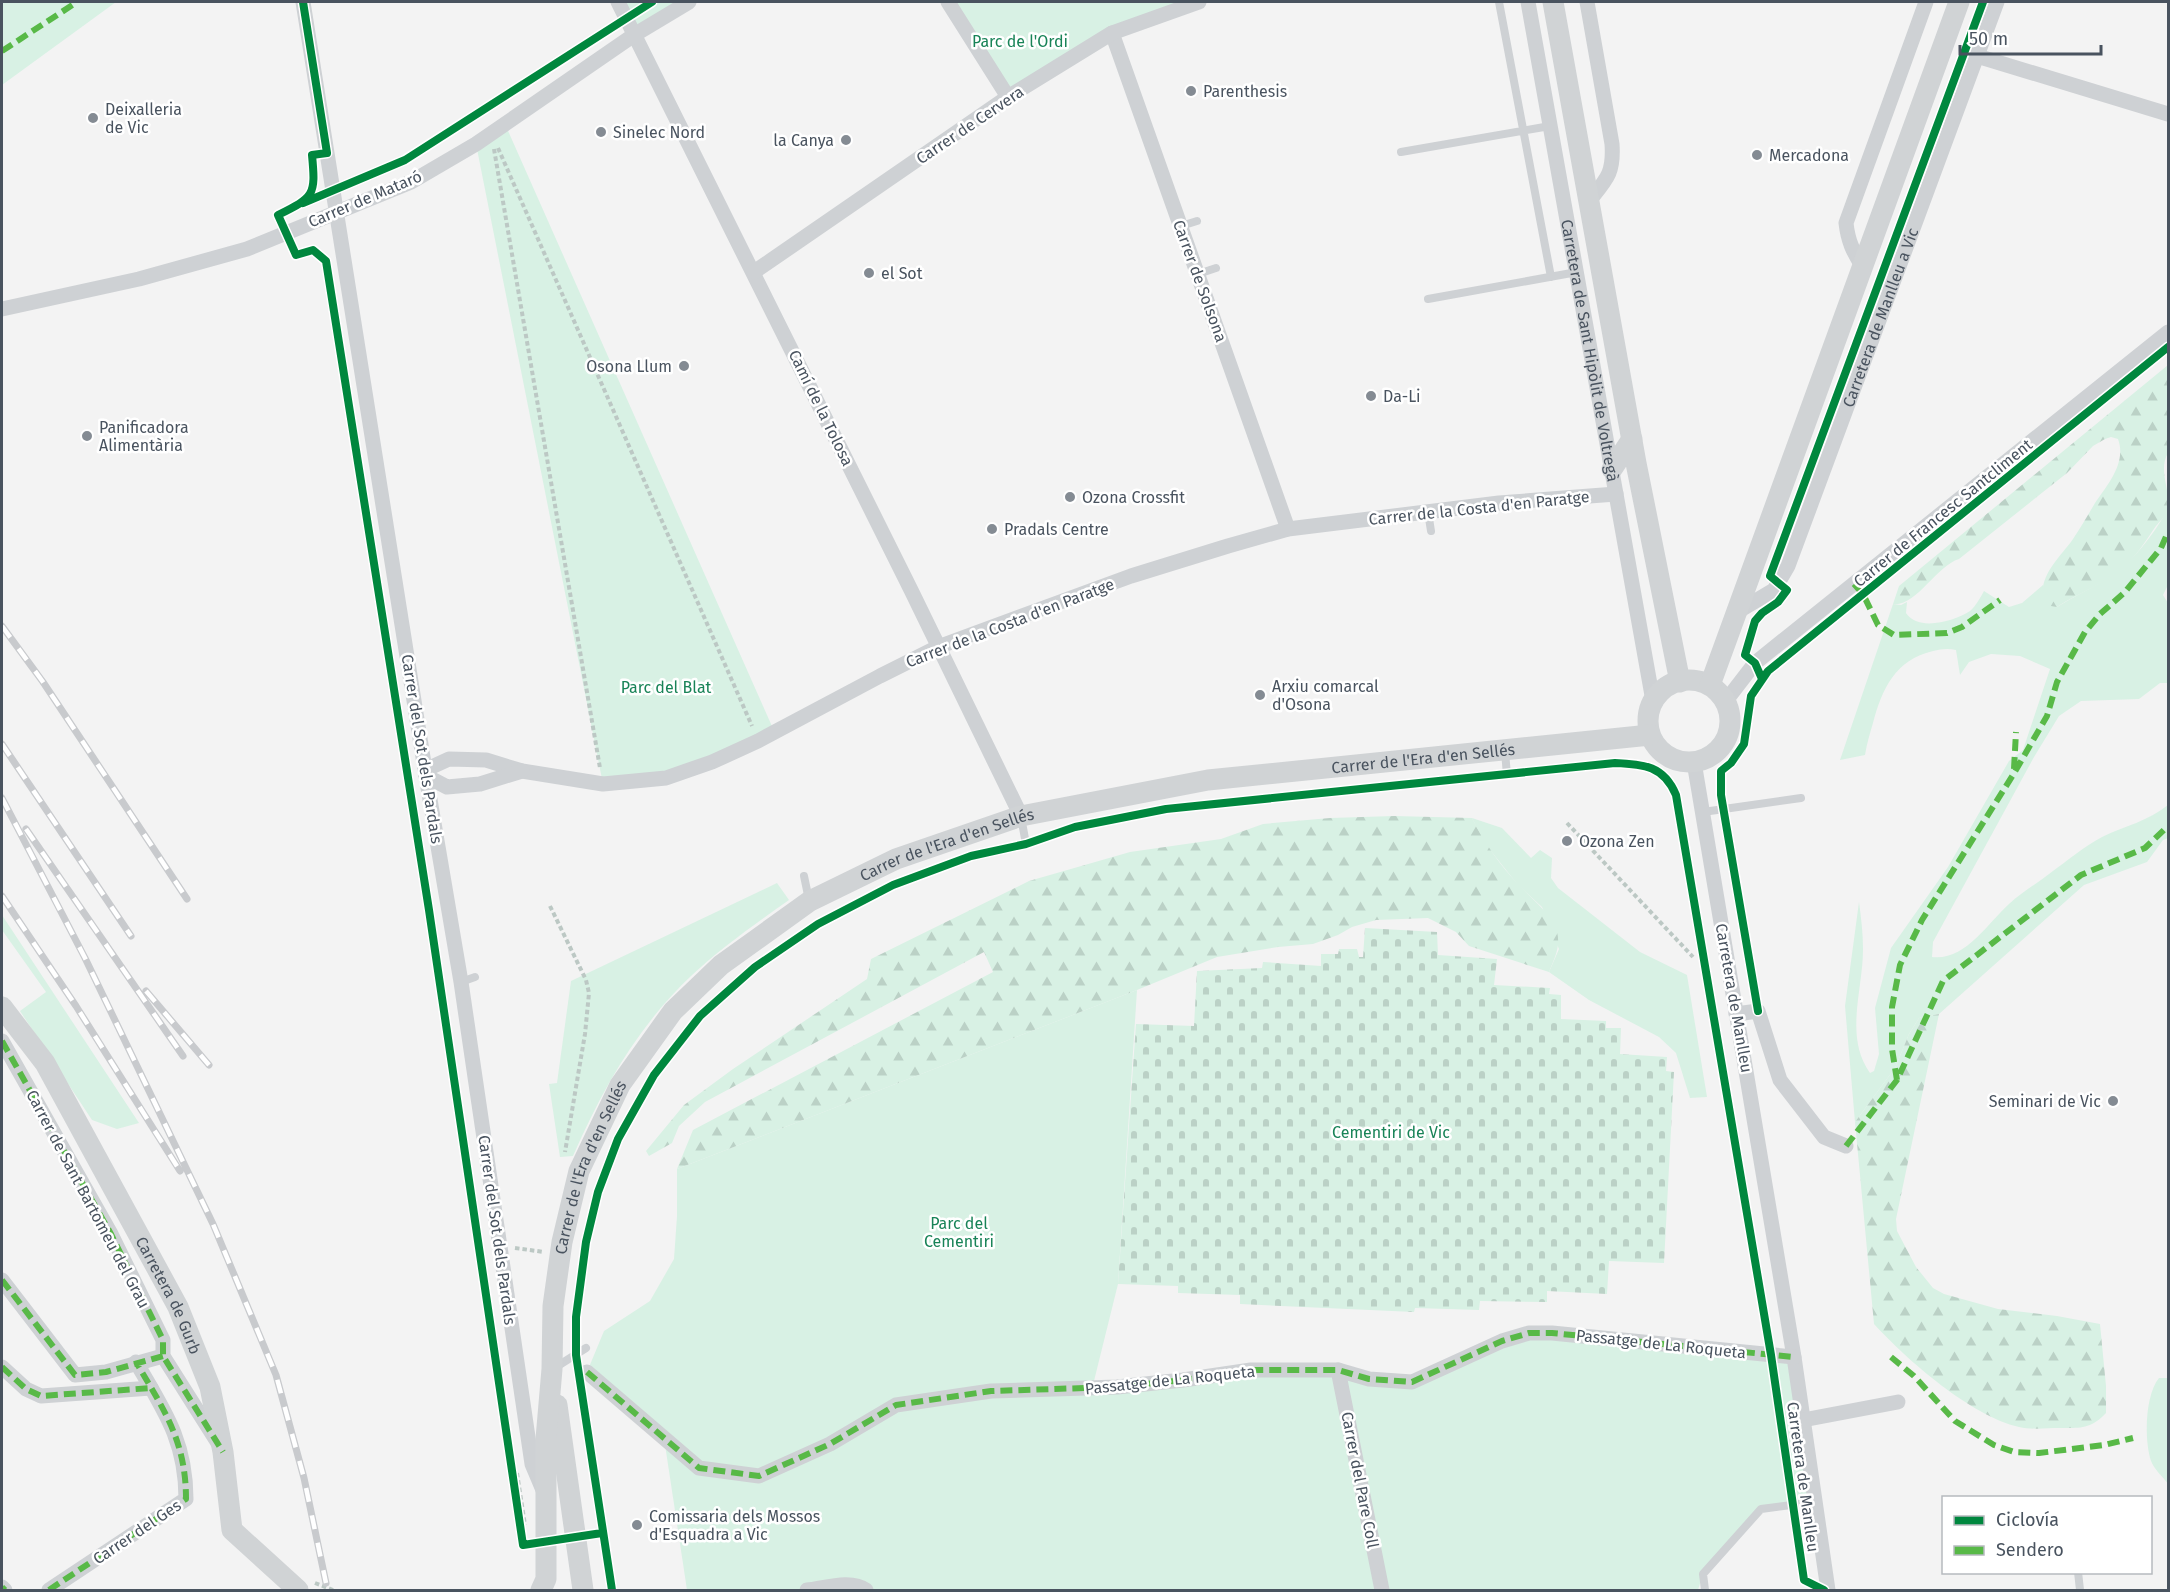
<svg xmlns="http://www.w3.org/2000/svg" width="2170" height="1592" font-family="'Fira Sans',sans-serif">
	<defs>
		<pattern id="forest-firs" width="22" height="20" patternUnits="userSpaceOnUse" patternTransform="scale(1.5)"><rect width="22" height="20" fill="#d8f1e4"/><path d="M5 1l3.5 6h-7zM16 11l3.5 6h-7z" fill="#bbd1c6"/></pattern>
		<pattern id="cemetery-stones" width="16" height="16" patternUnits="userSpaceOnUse" patternTransform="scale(1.5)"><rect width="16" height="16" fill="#d8f1e4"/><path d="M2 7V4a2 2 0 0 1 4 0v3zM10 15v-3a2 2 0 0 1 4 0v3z" fill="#bbd1c6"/></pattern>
	</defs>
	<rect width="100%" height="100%" fill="#f3f3f3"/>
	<!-- green -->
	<path fill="#d8f1e4" d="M2,2H116L2,85Z
		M618,2H689L634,35Z
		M948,2H1199L1112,33L1008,97Z
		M505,124L775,733L673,772L603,784L476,144Z
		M2168,509V585L2163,595L2168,603V683H2160L2139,699L2081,701L2059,716L2034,757L1933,942L1932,957C1965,961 1987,924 2009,904C2021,893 2036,884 2049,874C2067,861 2083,847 2102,837C2125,826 2148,821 2168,805V838L2163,840L2147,862L2084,885L1939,1014L1919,1018L1909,1034L1895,1068L1855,1122L1845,1006L1859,902C1861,917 1863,933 1863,949C1863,991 1844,1036 1870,1073L1874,1071L1879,1054L1875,1008L1891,948L1948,867L2009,761L2023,750L2050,669L2020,656L1991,654L1969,662L1960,675L1956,650C1948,648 1941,649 1933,651C1895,660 1882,689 1873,723C1870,733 1867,743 1865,755L1840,760L1893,604L1901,605L1907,602L1906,613C1918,632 1955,621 1970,611C1976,606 1980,598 1984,591L2009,607L2022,603L2043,585V592L2057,607C2073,597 2090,589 2106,579C2133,563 2153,535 2168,509Z
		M1472,818L1502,828L1531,858L1540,850L1552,858L1551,878L1558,888L1640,952L1687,975L1707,1097L1690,1098L1676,1053L1659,1037L1589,1000L1549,972L1559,949L1542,907L1518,885L1483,841Z
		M777,883L789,900C755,924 721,948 691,976C637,1027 602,1090 573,1156L560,1157L549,1084L557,1083L571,981Z
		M2,915L139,1123L117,1129L92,1120L20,1011L46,992L2,930Z
		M1137,990L1118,1284L1092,1389L1251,1370L1412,1382L1529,1333L1794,1357L1815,1502L1761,1510L1703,1574L1698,1590H687L664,1438L587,1372L604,1331L650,1301L674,1259L677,1216V1169Z
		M2159,1378H2168V1484C2163,1477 2154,1469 2151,1461C2144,1440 2145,1395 2159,1378Z"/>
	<!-- forest -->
	<path fill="url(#forest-firs)" d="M2168,365V453C2158,470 2170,488 2168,507C2168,514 2160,521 2156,526C2147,539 2139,552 2128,563C2108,583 2080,592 2057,607L2045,605C2035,578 2059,559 2073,539C2081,527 2088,515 2095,503C2107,485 2127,463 2118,439L2111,437L2105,439L2093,446L2067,473L1959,559C1936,566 1916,607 1893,604L1899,586Z
		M1394,816L1472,818C1484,842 1500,866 1520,886C1533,900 1551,913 1557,932C1561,947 1554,959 1549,972L1469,946L1456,932L1428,918L1376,920L1352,927L1338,935L1313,944L1278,947L1217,957L1137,990L677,1169L693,1130L993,972L984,952L705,1102L679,1126L672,1143L649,1156L646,1151L684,1105L733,1069L867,979L871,959L1029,881L1130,852L1221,839L1263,824L1330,818Z
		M1939,1014L1896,1219L1897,1231L1916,1267L1933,1288L1944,1294L1998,1309L2057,1316L2100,1324L2106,1386V1413C2091,1429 2081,1428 2060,1428C2047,1428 2032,1430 2019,1427C1971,1416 1907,1360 1874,1324L1855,1122L1895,1068L1909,1034L1919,1018Z"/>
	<!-- cemetery -->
	<path fill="url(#cemetery-stones)" d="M1365,928L1437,932L1438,955L1497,959L1494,985L1550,988L1549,994L1561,995V1019L1606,1021V1028H1621L1620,1054L1667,1057L1666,1071L1674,1072L1664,1263L1609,1261L1607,1294L1547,1291V1302L1480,1301L1479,1310L1415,1308L1414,1312L1240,1304V1295L1178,1293V1286L1118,1284L1136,1024L1194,1026L1197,971L1262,968L1263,962L1321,966V954H1338L1339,949H1357L1359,957H1363Z"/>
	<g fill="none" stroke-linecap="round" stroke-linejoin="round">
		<!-- path -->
		<path stroke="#bcc8c4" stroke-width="4" stroke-dasharray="4.5 3" stroke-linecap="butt" d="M498,148L752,726
			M494,149L600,768
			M1567,823L1693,957
			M550,906L586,980L589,993L585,1034L565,1152
			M433,930L460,1104
			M515,1248L544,1252
			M517,1473L525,1525
			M315,1583L333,1590"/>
		<!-- lane -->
		<path stroke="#ced1d4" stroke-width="8" d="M1499,2L1551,277
			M1401,152L1550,126
			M1181,226L1197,221
			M1198,274L1216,268
			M1428,299L1577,272
			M1428,512L1431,531
			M1505,752L1507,775
			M1703,812L1801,798
			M1021,817L1026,844
			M804,876L809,900
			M461,982L475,977
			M556,1367L586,1348
			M2078,1572L2080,1590
			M1705,1590L1703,1574L1761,1509L1815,1502"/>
		<!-- street -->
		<g stroke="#ced1d4" stroke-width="15">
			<path d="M303,2L426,776L461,982L532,1464L543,1490"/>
			<path d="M618,2L911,590L1021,816"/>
			<path d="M948,2L1008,97"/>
			<path id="s1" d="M1528,2L1653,701"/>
			<path d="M1587,2L1612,144C1614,173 1607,179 1589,201"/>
			<path d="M1112,33L1288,529"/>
			<path d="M1977,56L2168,114"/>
			<path d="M1863,267C1853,252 1848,241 1846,223L1926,2"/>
			<path d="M754,272L1008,97L1112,33L1199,2"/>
			<path d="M2,309L139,279L247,249L411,182L476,144L634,35L689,2"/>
			<path id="s2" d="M1737,612L1774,590L1788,566L1997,2"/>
			<path d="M1725,702L1755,663L2168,332"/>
			<path d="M1694,762L1794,1357L1828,1590"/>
			<path d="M425,770L449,759L486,760L522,771L603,784L666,778L712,762L758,741L880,676L938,647L1131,576L1228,546L1288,529L1499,503L1616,494"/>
			<path d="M426,776L447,787L480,784L522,771"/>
			<path d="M1736,1014L1758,1011L1780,1080L1824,1137L1846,1146"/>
			<path d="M2,1041L111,1234L163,1340V1356L218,1443"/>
			<path d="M2,1280L75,1375L106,1372L163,1356"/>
			<path d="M2,1367L26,1389L41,1396L151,1388"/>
			<path d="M1338,1370L1382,1590"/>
			<path d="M587,1372L699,1468L759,1476L830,1444L896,1405L991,1391L1117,1387L1183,1380L1251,1370H1338L1369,1379L1412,1382L1502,1341L1529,1333H1552L1794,1357"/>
			<path d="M1803,1420L1898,1402"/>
			<path d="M2,1587L5,1590"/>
			<path d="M49,1590L186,1499C186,1441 164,1410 136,1362"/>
			<path d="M807,1590C825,1588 851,1579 866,1590"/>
		</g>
		<!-- secondary -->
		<g stroke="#d0d3d5" stroke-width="21">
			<path d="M1553,2L1636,463L1680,682"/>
			<path d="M1612,469L1632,439"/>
			<circle cx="1689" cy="721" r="41"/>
			<path d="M1710,685L1959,2"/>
			<path id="s3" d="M2,1007L45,1063L178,1307L210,1387L223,1452L232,1530L298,1590"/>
			<path d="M557,1405L583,1590"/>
			<path id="s4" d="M541,1590L546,1579V1439L552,1369L553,1306L562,1242L579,1171L620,1085L673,1011L721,965L810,901L896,859L1021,816L1208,780L1650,735"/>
		</g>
		<defs>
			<path id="rail" d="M2,626L43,682L187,899
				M2,744L131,936
				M2,798L85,958L213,1224L276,1375L304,1478L326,1583
				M26,829L183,1056
				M2,896L76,1006L180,1171
				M146,991L209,1065"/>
		</defs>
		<!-- rail casing -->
		<use href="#rail" stroke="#c8cacd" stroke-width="7"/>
		<!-- rail -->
		<use href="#rail" stroke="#fff" stroke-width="4.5" stroke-dasharray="14" stroke-linecap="butt"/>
		<!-- quiet -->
		<path stroke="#58b947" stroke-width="6" stroke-dasharray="12 6" stroke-linecap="butt" d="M2,51L77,2
			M1854,584L1863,594L1878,625L1894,635L1947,633L1962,627L2000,600
			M2014,769L2016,732
			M2,1041L111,1234L163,1340V1356L223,1452
			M1897,1080L1892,1049V1007L1900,965L1922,920L2013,775L2047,716L2057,682L2085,632L2100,614L2125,592L2161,548L2168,532
			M1846,1146L1897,1080L1943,981L2081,875L2145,848L2168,826
			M2,1280L75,1375L106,1372L163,1356
			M1891,1357L1914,1376L1955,1421L1994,1445L2014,1452L2039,1453L2104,1445L2133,1438
			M2,1367L26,1389L41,1396L151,1388
			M587,1372L699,1468L759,1476L830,1444L896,1405L991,1391L1117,1387L1183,1380L1251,1370H1338L1369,1379L1412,1382L1502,1341L1529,1333H1552L1794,1357
			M2,1587L5,1590
			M49,1590L186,1499C186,1441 164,1410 136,1362"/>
		<defs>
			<path id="cycleway" d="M303,2L327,153L312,155C316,196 314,197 278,215L296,255L313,250L326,261L429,910L523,1545L602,1533
				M303,203L405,160L652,2
				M1762,679L1755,663L1745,655L1755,621L1762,613L1778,602L1787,590L1770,576L1983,2
				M1758,1011L1721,795V771L1731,763L1744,744L1751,696L1768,671L2168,347
				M612,1590L576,1355V1317L586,1242L598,1192L618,1139L654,1075L700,1016L755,967L818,924L893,885L971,856L1026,844L1075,827L1166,809L1615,763C1644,764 1664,766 1676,795L1771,1355L1804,1580L1824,1590"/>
		</defs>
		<!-- cycleway casing -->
		<use href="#cycleway" stroke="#fff" stroke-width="11"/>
		<!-- cycleway -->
		<use href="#cycleway" stroke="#00873e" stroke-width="8"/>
	</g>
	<!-- markers -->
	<g fill="#848b93" stroke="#fff" stroke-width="2">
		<circle cx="1191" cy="91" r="6"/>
		<circle cx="93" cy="118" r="6"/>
		<circle cx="601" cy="132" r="6"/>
		<circle cx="846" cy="140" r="6"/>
		<circle cx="1757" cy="155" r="6"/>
		<circle cx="869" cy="273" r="6"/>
		<circle cx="684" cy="366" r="6"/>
		<circle cx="1371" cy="396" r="6"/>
		<circle cx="87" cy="436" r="6"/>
		<circle cx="1070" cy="497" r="6"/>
		<circle cx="992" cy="529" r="6"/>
		<circle cx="1260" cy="695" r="6"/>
		<circle cx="1567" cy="841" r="6"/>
		<circle cx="2113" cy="1101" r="6"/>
		<circle cx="637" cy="1525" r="6"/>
	</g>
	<g text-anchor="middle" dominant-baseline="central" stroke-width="5" stroke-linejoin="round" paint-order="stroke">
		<!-- park labels -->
		<g font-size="16" fill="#188357" stroke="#fff">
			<text x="1020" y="41">Parc de l'Ordi</text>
			<text x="666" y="687">Parc del Blat</text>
			<text x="1391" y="1132">Cementiri de Vic</text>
			<text x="959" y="1223">Parc del<tspan x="959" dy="18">Cementiri</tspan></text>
		</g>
		<!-- poi labels -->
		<g font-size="16" fill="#49535f" stroke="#fff" text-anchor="start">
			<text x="1203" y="91">Parenthesis</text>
			<text x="105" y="109">Deixalleria<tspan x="105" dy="18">de Vic</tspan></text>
			<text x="613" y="132">Sinelec Nord</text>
			<text x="834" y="140" text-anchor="end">la Canya</text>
			<text x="1769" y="155">Mercadona</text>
			<text x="881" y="273">el Sot</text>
			<text x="672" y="366" text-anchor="end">Osona Llum</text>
			<text x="1383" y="396">Da-Li</text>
			<text x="99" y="427">Panificadora<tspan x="99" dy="18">Alimentària</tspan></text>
			<text x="1082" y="497">Ozona Crossfit</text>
			<text x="1004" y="529">Pradals Centre</text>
			<text x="1272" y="686">Arxiu comarcal<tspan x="1272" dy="18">d'Osona</tspan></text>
			<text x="1579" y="841">Ozona Zen</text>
			<text x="2101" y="1101" text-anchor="end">Seminari de Vic</text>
			<text x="649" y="1516">Comissaria dels Mossos<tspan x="649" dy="18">d'Esquadra a Vic</tspan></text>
		</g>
		<!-- street labels -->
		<g font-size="16" fill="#49535f" stroke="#fff">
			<text transform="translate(970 125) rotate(-34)">Carrer de Cervera</text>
			<text transform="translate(365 199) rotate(-23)">Carrer de Mataró</text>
			<text transform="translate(1200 281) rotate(70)">Carrer de Solsona</text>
			<text stroke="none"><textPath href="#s2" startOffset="336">Carretera de Manlleu a Vic</textPath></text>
			<text stroke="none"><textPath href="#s1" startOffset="354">Carretera de Sant Hipòlit de Voltregà</textPath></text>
			<text transform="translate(821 408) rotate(64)">Camí de la Tolosa</text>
			<text transform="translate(1479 508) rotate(-6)">Carrer de la Costa d'en Paratge</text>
			<text transform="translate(1943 513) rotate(-39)">Carrer de Francesc Santcliment</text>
			<text transform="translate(1010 623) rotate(-21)">Carrer de la Costa d'en Paratge</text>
			<text transform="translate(422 749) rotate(81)">Carrer del Sot dels Pardals</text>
			<text stroke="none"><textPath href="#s4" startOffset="1420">Carrer de l'Era d'en Sellés</textPath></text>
			<text stroke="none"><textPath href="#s4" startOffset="934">Carrer de l'Era d'en Sellés</textPath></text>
			<text transform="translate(1734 998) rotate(80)">Carretera de Manlleu</text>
			<text stroke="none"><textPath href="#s4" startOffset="430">Carrer de l'Era d'en Sellés</textPath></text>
			<text transform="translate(88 1199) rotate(62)">Carrer de Sant Bartomeu del Grau</text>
			<text transform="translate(497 1230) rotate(82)">Carrer del Sot dels Pardals</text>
			<text stroke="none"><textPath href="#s3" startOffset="334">Carretera de Gurb</textPath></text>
			<text transform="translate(1661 1344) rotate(6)">Passatge de La Roqueta</text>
			<text transform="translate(1170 1380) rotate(-6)">Passatge de La Roqueta</text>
			<text transform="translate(1803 1477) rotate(82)">Carretera de Manlleu</text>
			<text transform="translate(1360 1480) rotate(79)">Carrer del Pare Coll</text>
			<text transform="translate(137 1532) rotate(-34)">Carrer del Ges</text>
		</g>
	</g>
	<!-- border -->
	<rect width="2170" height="1592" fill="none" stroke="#49535f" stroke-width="6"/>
	<!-- legend -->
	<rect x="1942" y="1496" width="210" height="78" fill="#ffffff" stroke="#b6babf" stroke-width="1.5"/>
	<rect x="1954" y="1516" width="30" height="9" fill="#00873e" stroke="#b6babf" stroke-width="1.5"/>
	<text x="1996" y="1526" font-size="18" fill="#49535f">Ciclovía</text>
	<rect x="1954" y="1546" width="30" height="9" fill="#58b947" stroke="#b6babf" stroke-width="1.5"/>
	<text x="1996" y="1556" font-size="18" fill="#49535f">Sendero</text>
	<!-- scale -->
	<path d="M1960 45v9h141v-9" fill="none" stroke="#49535f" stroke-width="3"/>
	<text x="1969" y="45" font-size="18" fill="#49535f" stroke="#ffffff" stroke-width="4.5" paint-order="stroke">50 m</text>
</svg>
